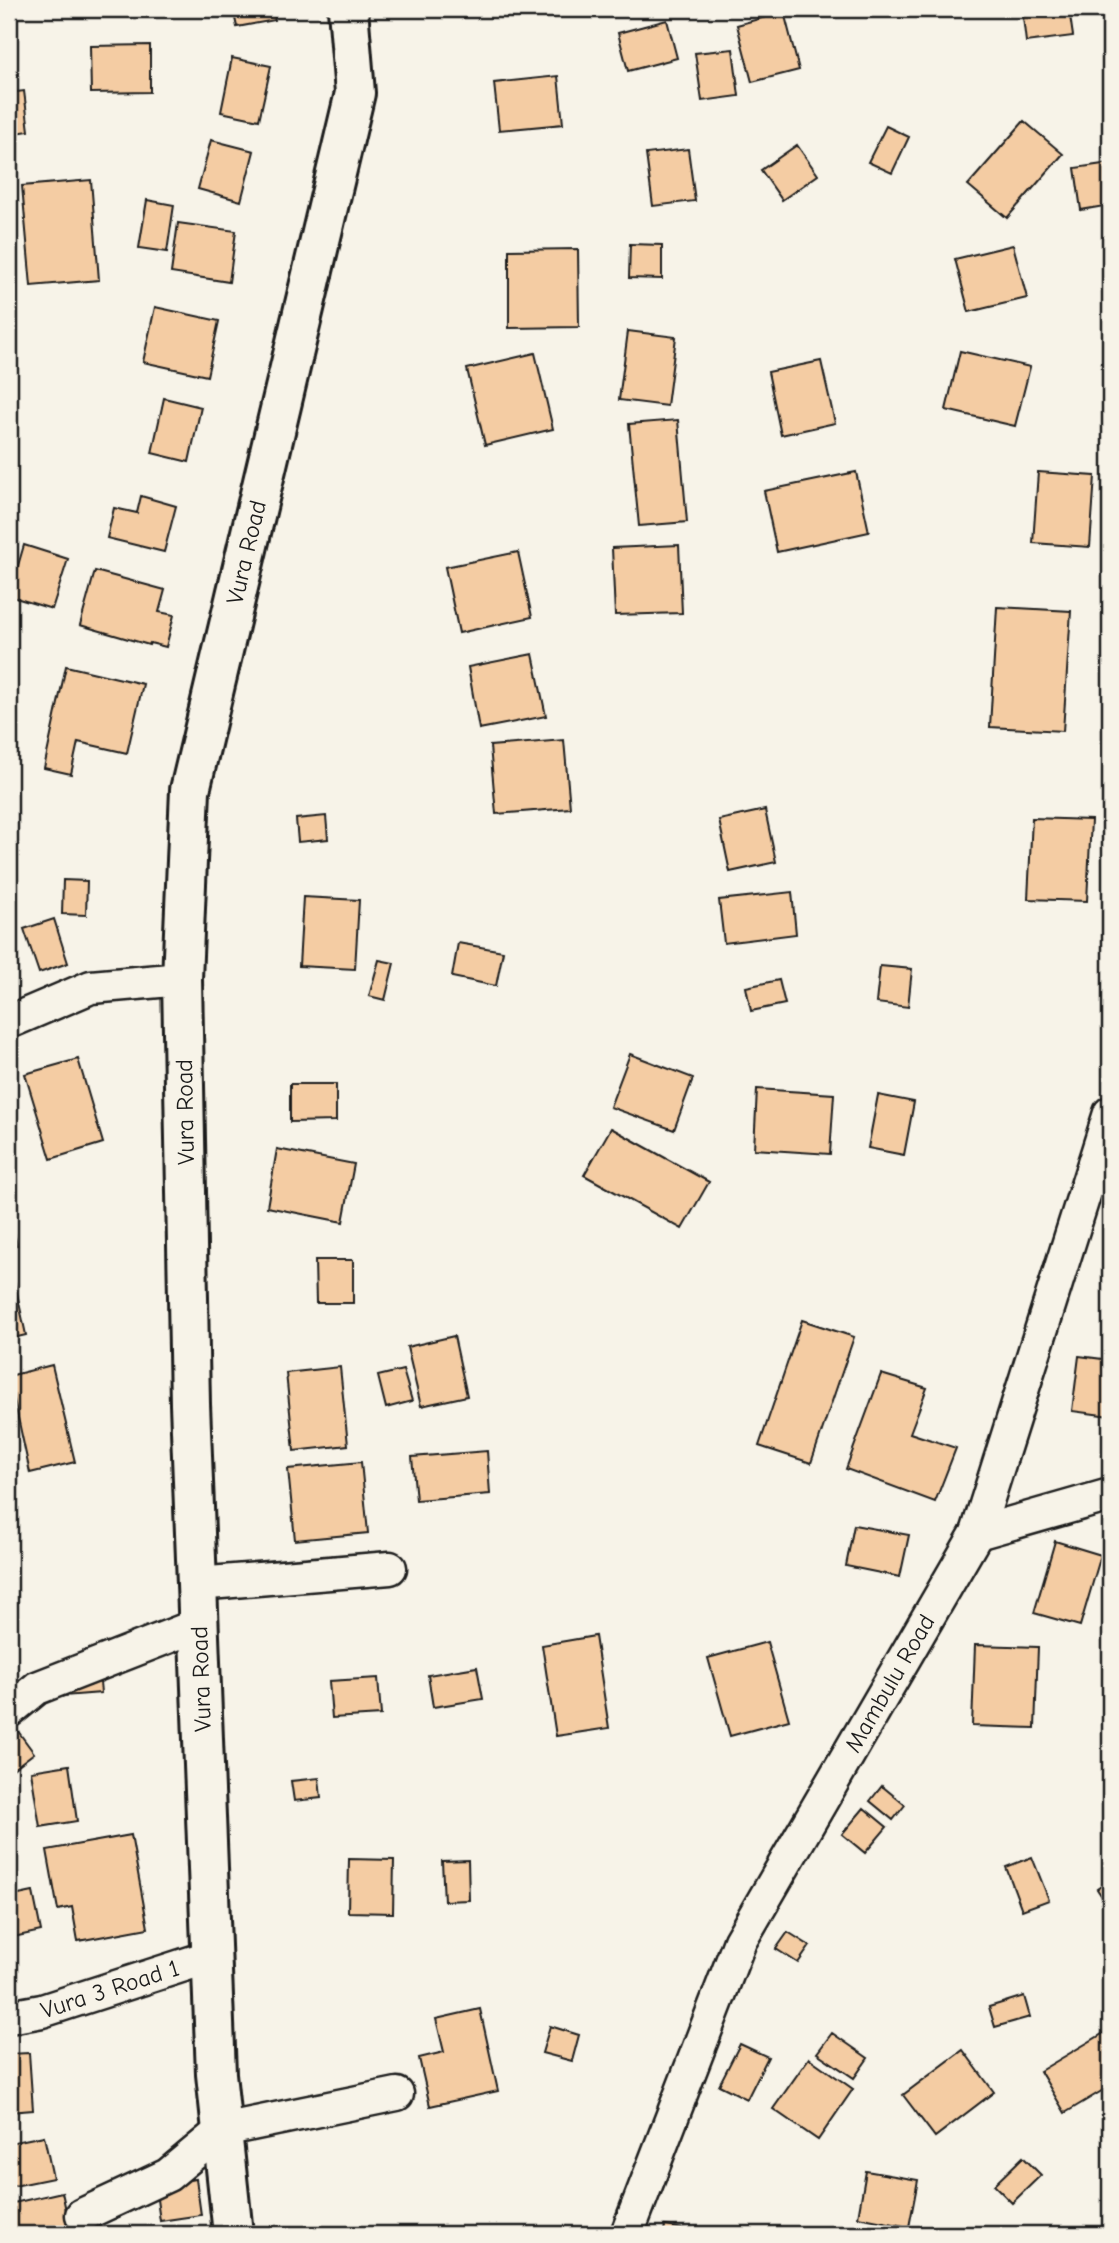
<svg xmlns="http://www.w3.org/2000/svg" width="1119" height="2243" font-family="'Comic Neue',sans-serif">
	<rect width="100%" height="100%" fill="#f7f3e8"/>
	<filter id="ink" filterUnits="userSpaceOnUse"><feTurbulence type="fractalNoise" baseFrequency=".0143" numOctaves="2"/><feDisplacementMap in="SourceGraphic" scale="14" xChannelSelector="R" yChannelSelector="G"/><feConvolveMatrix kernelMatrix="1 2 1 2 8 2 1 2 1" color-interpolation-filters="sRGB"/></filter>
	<g filter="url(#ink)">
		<!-- building -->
		<path fill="#f4cca3" stroke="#1c1c1c" stroke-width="2" d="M233,9H273L275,20L237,27Z
			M1022,9H1069L1073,36L1026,42Z
			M784,12L799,70L752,82L737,25Z
			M667,20L677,58L628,71L618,33Z
			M150,45V92L91,93L90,46Z
			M733,49L739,96L702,101L695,53Z
			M232,58L271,66L259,120L221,112Z
			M558,76L563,124L499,130L494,83Z
			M24,91L29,131L9,134V93Z
			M1024,121L1063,154L1007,218L968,185Z
			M886,126L909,137L892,173L868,162Z
			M211,140L254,151L241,201L198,189Z
			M797,145L818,175L782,200L761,170Z
			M688,149L695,201L653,206L646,154Z
			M1110,163V205L1081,210L1075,168Z
			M91,180L99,280L31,286L22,186Z
			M147,200L174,205L167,252L139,248Z
			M178,223L236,231L229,282L171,273Z
			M630,244L662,245V279L629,278Z
			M1013,245L1027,298L969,312L955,259Z
			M578,249L579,327L509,328V250Z
			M155,307L219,321L207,376L143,362Z
			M628,331L676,337L667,406L619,400Z
			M960,351L1030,367L1015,426L946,410Z
			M535,353L553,429L485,445L467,369Z
			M821,361L835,423L781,435L768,372Z
			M164,398L201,407L189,462L152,453Z
			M678,420L687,522L639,526L629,424Z
			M856,472L869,532L777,552L764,491Z
			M1038,472L1095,476L1090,547L1033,543Z
			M141,496L176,506L164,552L107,538L114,508L137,513Z
			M24,545L68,559L52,609L9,596Z
			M679,545L682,613L615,615L612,548Z
			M518,552L532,617L459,633L445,567Z
			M95,571L165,590L159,612L174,615L166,647L150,643L149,645L80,625Z
			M997,607L1071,611L1063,731L990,727Z
			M533,654L546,716L479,729L468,667Z
			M66,666L143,684L127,753L78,742L71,774L44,768Z
			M564,740L570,808L496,814L490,746Z
			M765,810L776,862L730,872L719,820Z
			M326,816L328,839L298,842L296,819Z
			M1032,818L1091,820L1087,901L1028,899Z
			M63,880L87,881L86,915L62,914Z
			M792,892L796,934L724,943L719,900Z
			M303,897L359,900L355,969L299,966Z
			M54,919L68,963L39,973L24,929Z
			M458,943L503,951L496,986L452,977Z
			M379,960L394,963L385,1000L369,996Z
			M880,966L912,969L908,1007L876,1003Z
			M779,980L785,1004L751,1011L746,987Z
			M630,1054L693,1078L674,1130L610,1107Z
			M78,1059L103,1143L51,1159L25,1074Z
			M290,1084H336V1121L290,1122Z
			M757,1089L834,1094L830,1154L754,1149Z
			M878,1095L914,1102L904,1155L868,1148Z
			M611,1128L709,1182L682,1229L584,1175Z
			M277,1149L354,1164L343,1222L267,1207Z
			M9,1211L17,1245L9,1247Z
			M315,1260H353V1303H316Z
			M15,1284L26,1335L9,1339V1286Z
			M802,1320L854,1337L811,1463L759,1446Z
			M454,1336L467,1396L421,1406L407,1347Z
			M1079,1356L1110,1360V1416L1072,1411Z
			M52,1365L75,1462L30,1473L9,1376Z
			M340,1367L348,1445L294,1451L286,1373Z
			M403,1370L412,1401L386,1408L378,1376Z
			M881,1374L927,1388L910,1433L956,1448L935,1502L846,1469Z
			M487,1451L490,1494L416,1500L412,1457Z
			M361,1462L368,1533L295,1540L288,1469Z
			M854,1525L909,1535L900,1577L846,1566Z
			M1055,1541L1101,1555L1080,1626L1034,1613Z
			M595,1636L609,1728L556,1736L542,1645Z
			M767,1642L789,1720L730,1736L708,1658Z
			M975,1645L1038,1647L1035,1728L972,1726Z
			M477,1667L483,1699L433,1707L428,1675Z
			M378,1678L381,1715L332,1718L329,1681Z
			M100,1682L101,1693L64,1696L63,1685Z
			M12,1723L34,1753L9,1772V1726Z
			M69,1765L77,1821L40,1827L31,1771Z
			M319,1778L321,1798L294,1801L291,1781Z
			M882,1786L905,1805L893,1820L870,1801Z
			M864,1808L887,1827L865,1853L842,1834Z
			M131,1835L148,1928L78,1941L72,1907L58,1910L47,1850Z
			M1032,1857L1049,1900L1022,1910L1006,1867Z
			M349,1859L394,1860L393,1913L348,1912Z
			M468,1860L469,1900L444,1901L442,1861Z
			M1110,1880V1909L1097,1889Z
			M33,1892L41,1931L9,1938V1897Z
			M788,1932L810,1946L798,1963L776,1949Z
			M1024,1996L1030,2017L995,2027L989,2007Z
			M480,2009L498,2091L430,2106L419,2058L444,2052L436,2019Z
			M550,2026L579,2035L572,2061L542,2053Z
			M1109,2030L1110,2086L1065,2113L1040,2071Z
			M832,2033L868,2058L854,2078L817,2053Z
			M740,2044L768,2057L747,2099L719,2085Z
			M963,2050L994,2092L935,2137L903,2095Z
			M29,2053L33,2110L9,2112V2054Z
			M809,2058L853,2089L818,2140L773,2109Z
			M44,2136L53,2178L9,2187V2143Z
			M1023,2157L1041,2175L1012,2203L994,2185Z
			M866,2171L918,2180L909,2227L858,2217Z
			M196,2179L201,2215L160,2221L155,2185Z
			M62,2192L71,2234H9V2204Z
			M665,2226L716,2234H663Z"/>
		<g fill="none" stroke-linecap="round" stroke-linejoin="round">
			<defs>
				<g id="street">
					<path d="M9,1022L91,987L182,979"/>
					<path d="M977,1533L1110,1495"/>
					<path d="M197,1584L390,1568"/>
					<path d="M9,1711L37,1688L198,1625"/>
					<path id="s1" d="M9,2017L42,2011L212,1956"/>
					<path d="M82,2215L168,2175L222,2130L397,2094"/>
					<path id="s2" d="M627,2234L740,1941L977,1533L1110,1113"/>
				</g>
				<g id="secondary">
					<path id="s3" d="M233,2234L216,2074L190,1404L182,979L190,790L355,93L348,9"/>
				</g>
			</defs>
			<!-- street casing -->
			<use href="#street" stroke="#1c1c1c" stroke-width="37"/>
			<!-- secondary casing -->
			<use href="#secondary" stroke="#1c1c1c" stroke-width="44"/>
			<!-- street -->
			<use href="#street" stroke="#f7f3e8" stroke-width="32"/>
			<!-- secondary -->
			<use href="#secondary" stroke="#f7f3e8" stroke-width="38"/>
		</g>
	</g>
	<g text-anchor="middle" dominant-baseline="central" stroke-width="5" stroke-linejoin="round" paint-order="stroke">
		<!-- street labels -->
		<g font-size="24" fill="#1c1c1c" stroke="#f7f3e8">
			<text stroke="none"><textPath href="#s3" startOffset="1690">Vura Road</textPath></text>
			<text transform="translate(185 1112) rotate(-91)">Vura Road</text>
			<text transform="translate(201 1679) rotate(-92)">Vura Road</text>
			<text stroke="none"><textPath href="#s2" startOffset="612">Mambulu Road</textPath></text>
			<text stroke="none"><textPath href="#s1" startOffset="105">Vura 3 Road 1</textPath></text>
		</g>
	</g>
	<!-- margin -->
	<rect width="1119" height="2243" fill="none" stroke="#f7f3e8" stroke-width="35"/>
	<rect x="18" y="18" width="1084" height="2208" fill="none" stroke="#1c1c1c" stroke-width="2.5" filter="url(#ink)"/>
</svg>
